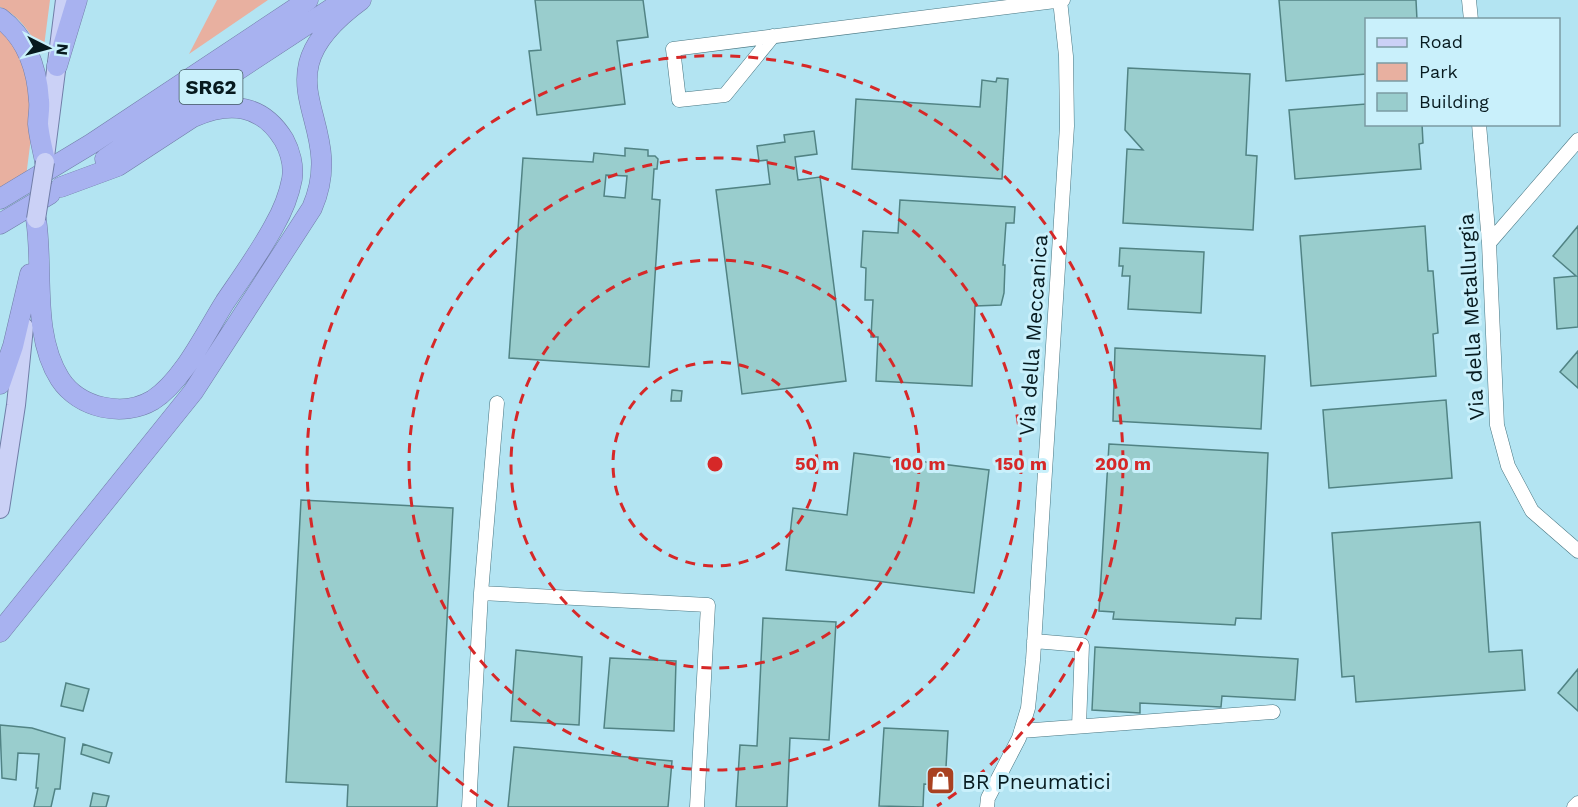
<svg xmlns="http://www.w3.org/2000/svg" width="1578" height="807" font-family="'Work Sans',sans-serif">
	<rect width="100%" height="100%" fill="#b3e4f2"/>
	<!-- green -->
	<path fill="#e8b0a0" d="M0,0H50L43,54C31,35 21,16 0,7Z
		M217,0H268L189,54L216,2Z
		M0,23L20,45L35,106L26,177L0,190Z"/>
	<!-- building -->
	<path fill="#99cdcd" stroke="#518384" stroke-width="1.5" fill-rule="evenodd" d="M535,0H643L648,37L617,41L625,104L537,115L529,51L541,50Z
		M1279,0H1416L1417,20H1366V74L1286,81Z
		M1128,68L1250,74L1246,155L1257,156L1253,230L1123,223L1127,149L1143,150L1125,130Z
		M997,78L1008,79L1002,179L852,169L856,99L980,107L982,80L996,82Z
		M1366,104V124H1422L1423,143L1419,144L1421,169L1295,179L1289,110Z
		M814,131L817,154L795,157L798,180L820,177L846,381L742,394L716,190L770,184L767,160L759,161L757,146L785,142L784,135Z
		M625,148L648,150V156H655L658,159L657,169H654L652,199L660,200L649,367L509,358L523,158L593,162L594,153L625,156ZM606,175L627,176L625,198L604,196Z
		M900,200L1015,207L1014,223H1006L1003,265H1005L1004,293L1001,305L975,306L972,386L876,381L878,337H871L873,300H865L866,268L861,267L863,231L898,233Z
		M1425,226L1428,271H1433L1438,333L1433,334L1436,376L1311,386L1300,236Z
		M1578,226V327L1557,329L1554,278L1576,276L1553,256Z
		M1120,248L1204,252L1201,313L1128,309L1130,276H1122L1123,266H1119Z
		M1115,348L1265,356L1261,429L1113,421Z
		M1578,351V388L1560,372Z
		M672,390L682,391L681,401H671Z
		M1446,400L1452,478L1329,488L1323,410Z
		M1109,444L1268,453L1261,619L1236,618L1235,625L1113,619L1114,612L1099,611Z
		M854,453L989,470L974,593L786,570L793,508L847,515Z
		M301,500L453,508L437,807H347L348,785L286,782Z
		M1480,522L1489,652L1522,650L1525,690L1356,702L1354,676L1342,677L1332,533Z
		M763,618L836,622L829,740L790,738L787,807H736L740,745L757,746Z
		M1095,647L1298,659L1295,700L1222,696L1221,707L1140,703V713L1092,710Z
		M516,650L582,657L579,725L511,721Z
		M610,658L676,661L674,731L604,728Z
		M1578,669V711L1558,693Z
		M66,683L89,689L83,711L61,706Z
		M0,725L32,728L65,738L60,789H55L51,807H34L38,788H36L39,754L18,753L16,780L2,778Z
		M884,728L948,731L945,785L924,784L923,807L879,806Z
		M83,744L112,753L109,763L81,754Z
		M514,747L672,761L668,807H508Z
		M93,793L109,796L106,807H90Z"/>
	<g fill="none" stroke-linecap="round" stroke-linejoin="round">
		<defs>
			<path id="minor" d="M1469,0L1471,20
				M773,36L725,95L679,100L673,49L1063,0
				M1479,124L1489,243L1497,425L1508,466L1532,511L1578,551
				M1489,243L1578,140
				M481,593L708,605L697,807
				M1034,641L1082,645L1079,726
				M1021,731L1273,712
				M469,807L481,593L497,403
				M987,807L988,798L1019,738L1028,708L1033,660L1067,126L1066,56L1060,0
				M1574,807L1578,803"/>
			<path id="major" d="M45,157L65,0
				M0,509L16,405L24,327"/>
			<path id="highway" d="M0,18C27,38 37,68 39,101C40,108 38,116 38,124C39,137 43,150 45,162
				M57,66L77,0
				M105,159L172,113L343,1
				M0,199L91,144L308,0
				M36,219C44,270 31,333 60,379C79,408 123,418 153,400C183,381 206,332 225,302C242,277 260,252 274,226C282,212 289,195 292,179C294,166 290,151 284,140C262,104 230,101 193,117L118,166L61,187
				M0,224L50,194
				M0,384L13,346L30,274
				M0,632L193,392L312,208C351,119 250,81 361,0"/>
		</defs>
		<!-- minor casing -->
		<use href="#minor" stroke="#487682" stroke-width="15"/>
		<!-- major casing -->
		<use href="#major" stroke="#707da7" stroke-width="20"/>
		<!-- highway casing -->
		<use href="#highway" stroke="#707da7" stroke-width="21"/>
		<!-- minor -->
		<use href="#minor" stroke="#fff" stroke-width="14"/>
		<!-- major -->
		<use href="#major" stroke="#cbd1f6" stroke-width="18"/>
		<!-- highway -->
		<use href="#highway" stroke="#a8b2f0" stroke-width="20"/>
		<defs>
			<path id="major-bridge" d="M36,219L45,162"/>
		</defs>
		<!-- major-bridge casing -->
		<use href="#major-bridge" stroke="#707da7" stroke-width="20" stroke-linecap="butt"/>
		<!-- major-bridge -->
		<use href="#major-bridge" stroke="#cbd1f6" stroke-width="18"/>
	</g>
	<!-- distance rings -->
	<g fill="none" stroke="#d62828" stroke-width="3" stroke-dasharray="10 8">
		<circle cx="715" cy="464" r="102"/>
		<circle cx="715" cy="464" r="204"/>
		<circle cx="715" cy="464" r="306"/>
		<path d="M493 806A408 408 0 1 1 937 806"/>
	</g>
	<!-- icons -->
	<defs>
		<symbol id="shop-square" viewBox="-11 -11 22 22"><rect x="-9" y="-9" width="18" height="18" rx="4" fill="#a94121" stroke="#c9f0fb"/><path d="M-5-2.5h2.3a2.7 3.5 0 0 1 5.4 0H5L5.5 6h-11ZM-1.5-2.5h3a1.5 2.3 0 0 0-3 0Z" fill="#fff"/></symbol>
	</defs>
	<g fill-rule="evenodd">
		<use href="#shop-square" x="924" y="764" width="33" height="33"/>
	</g>
	<g text-anchor="middle" dominant-baseline="central" stroke-width="6" stroke-linejoin="round" paint-order="stroke">
		<!-- shield labels -->
		<rect fill="#c9f0fb" stroke="#415a61" stroke-width="1.5" x="179.5" y="70" width="63" height="34" rx="4.5"/>
		<g font-size="20" font-weight="bold" fill="#071a1f">
			<text x="211" y="87">SR62</text>
		</g>
		<!-- street labels -->
		<g font-size="21" fill="#071a1f" stroke="#c9f0fb">
			<text transform="translate(1471 317) rotate(-93)">Via della Metallurgia</text>
			<text transform="translate(1033 335) rotate(-86)">Via della Meccanica</text>
		</g>
		<!-- poi labels -->
		<g font-size="21" fill="#071a1f" stroke="#c9f0fb" text-anchor="start">
			<text x="962" y="781">BR Pneumatici</text>
		</g>
	</g>
	<circle cx="715" cy="464" r="9" fill="#d62828" stroke="#c9f0fb" stroke-width="3"/>
	<g font-size="18" text-anchor="middle" font-weight="bold" fill="#d62828" stroke="#c9f0fb" stroke-width="6" stroke-linejoin="round" paint-order="stroke">
		<text x="817" y="470">50 m</text>
		<text x="919" y="470">100 m</text>
		<text x="1021" y="470">150 m</text>
		<text x="1123" y="470">200 m</text>
	</g>
	<!-- legend -->
	<rect x="1365" y="18" width="195" height="108" fill="#c9f0fb" stroke="#7b9aa3" stroke-width="1.5"/>
	<rect x="1377" y="38" width="30" height="9" fill="#cbd1f6" stroke="#7b9aa3" stroke-width="1.5"/>
	<text x="1419" y="48" font-size="18" fill="#071a1f">Road</text>
	<rect x="1377" y="63" width="30" height="18" fill="#e8b0a0" stroke="#7b9aa3" stroke-width="1.5"/>
	<text x="1419" y="78" font-size="18" fill="#071a1f">Park</text>
	<rect x="1377" y="93" width="30" height="18" fill="#99cdcd" stroke="#7b9aa3" stroke-width="1.5"/>
	<text x="1419" y="108" font-size="18" fill="#071a1f">Building</text>
	<!-- north arrow -->
	<g transform="translate(48 48) rotate(96)" stroke="#c9f0fb" stroke-width="4.5" paint-order="stroke">
	<path d="M0-4.5L10 22L0 15L-10 22Z" fill="#071a1f"/>
	<text y="-9" font-size="16" font-weight="bold" text-anchor="middle" fill="#071a1f">N</text>
	</g>
</svg>
